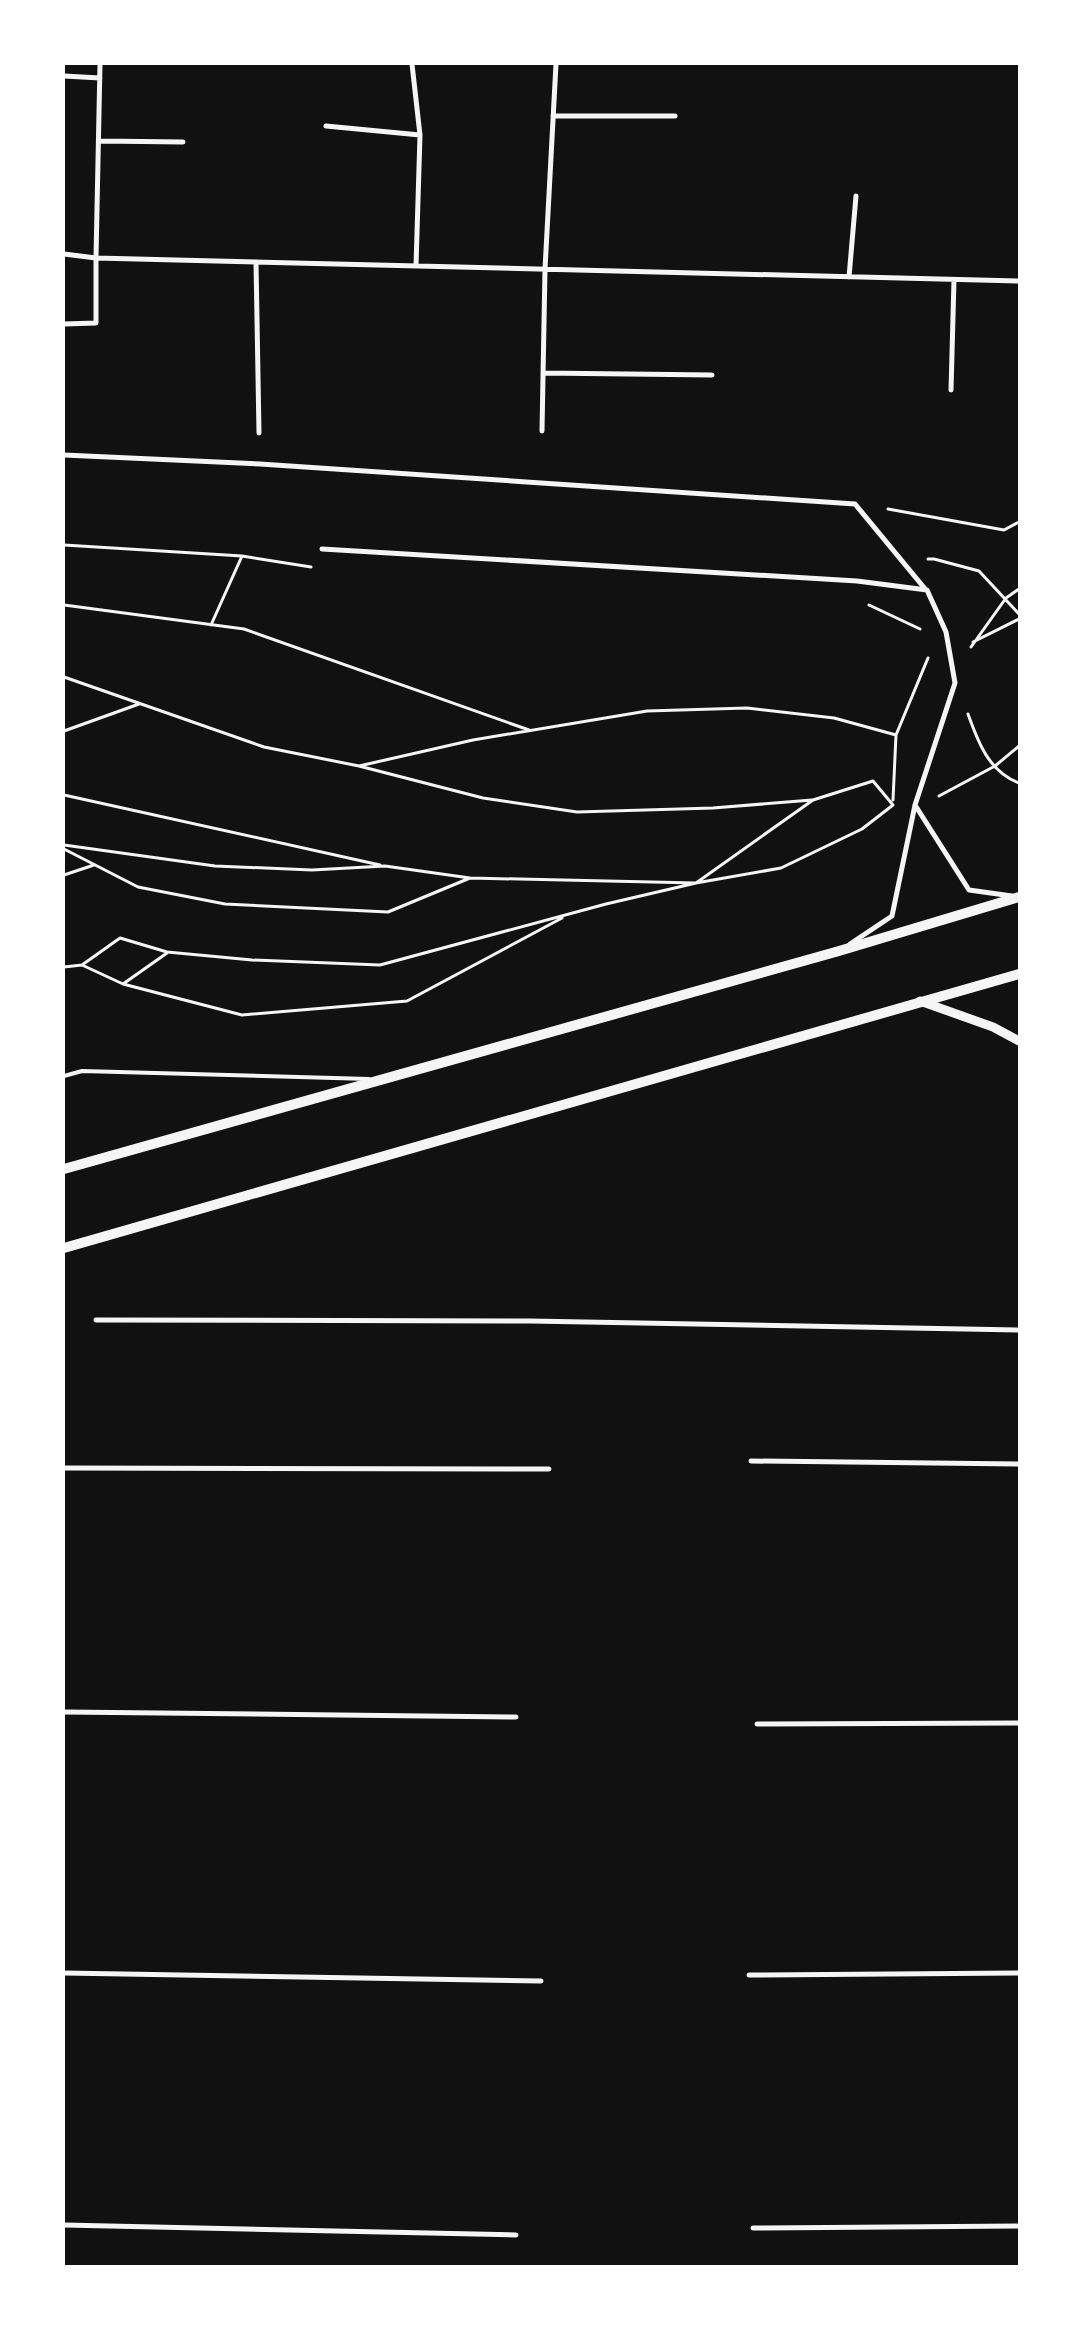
<svg xmlns="http://www.w3.org/2000/svg" width="1083" height="2330" font-family="'DM Sans',sans-serif">
	<rect width="100%" height="100%" fill="#111"/>
	<g fill="none" stroke-linecap="round" stroke-linejoin="round">
		<!-- path -->
		<path stroke="#f5f5f5" stroke-width="3" d="M888,509L1004,530L1019,522
			M64,545L242,556L311,567
			M928,559H934L979,571L1019,614
			M64,605L244,629L529,730
			M869,605L920,629
			M211,625L242,556
			M973,642L1019,619
			M971,647L1006,598L1019,589
			M64,677L264,747L359,766L483,798L577,812L713,808L812,800
			M968,714C978,742 989,772 1019,783
			M64,731L139,704
			M359,766L473,740L647,711L747,708L834,718L896,735
			M64,795L380,865
			M939,796L995,766L1019,746
			M893,800L896,735L928,658
			M64,845L215,866L312,870L385,866L470,878L696,883L813,800L873,781L893,805L862,829L781,868L696,883L606,904L380,965L252,960L167,952L120,938L82,965L64,967
			M64,849L138,887L225,904L388,912L470,878
			M64,875L94,865
			M82,965L123,984L167,953
			M123,984L242,1015L407,1001L562,918"/>
		<!-- service -->
		<path stroke="#f5f5f5" stroke-width="4" d="M64,1076L82,1071L369,1079"/>
		<!-- minor -->
		<path stroke="#f5f5f5" stroke-width="5" d="M100,64L96,258L1019,281
			M412,64L420,135
			M64,76L100,78
			M553,116H675
			M326,126L420,135L416,266
			M99,141L183,142
			M64,254L96,258V323L64,324
			M256,262L259,433
			M849,277L856,196
			M543,373L712,375
			M951,390L954,280
			M542,431L545,269L556,64
			M64,455L260,464L855,504L926,590
			M322,549L857,581L927,590L946,632L955,683L915,805L892,916L850,944
			M915,805L969,890L1012,896
			M96,1320L530,1321L1019,1330
			M751,1461L1019,1464
			M64,1468L549,1469
			M64,1712L516,1717
			M757,1724L1019,1723
			M64,1973L541,1981
			M749,1975L1019,1973
			M64,2225L516,2235
			M753,2228L1019,2226"/>
		<!-- tertiary -->
		<path stroke="#f5f5f5" stroke-width="9" d="M920,1001L993,1027L1019,1041"/>
		<!-- secondary -->
		<path stroke="#f5f5f5" stroke-width="10" d="M64,1169L839,951L1019,897
			M64,1248L1019,974"/>
	</g>
	<!-- border -->
	<rect width="1083" height="2330" fill="none" stroke="#ffffff" stroke-width="130"/>
</svg>
